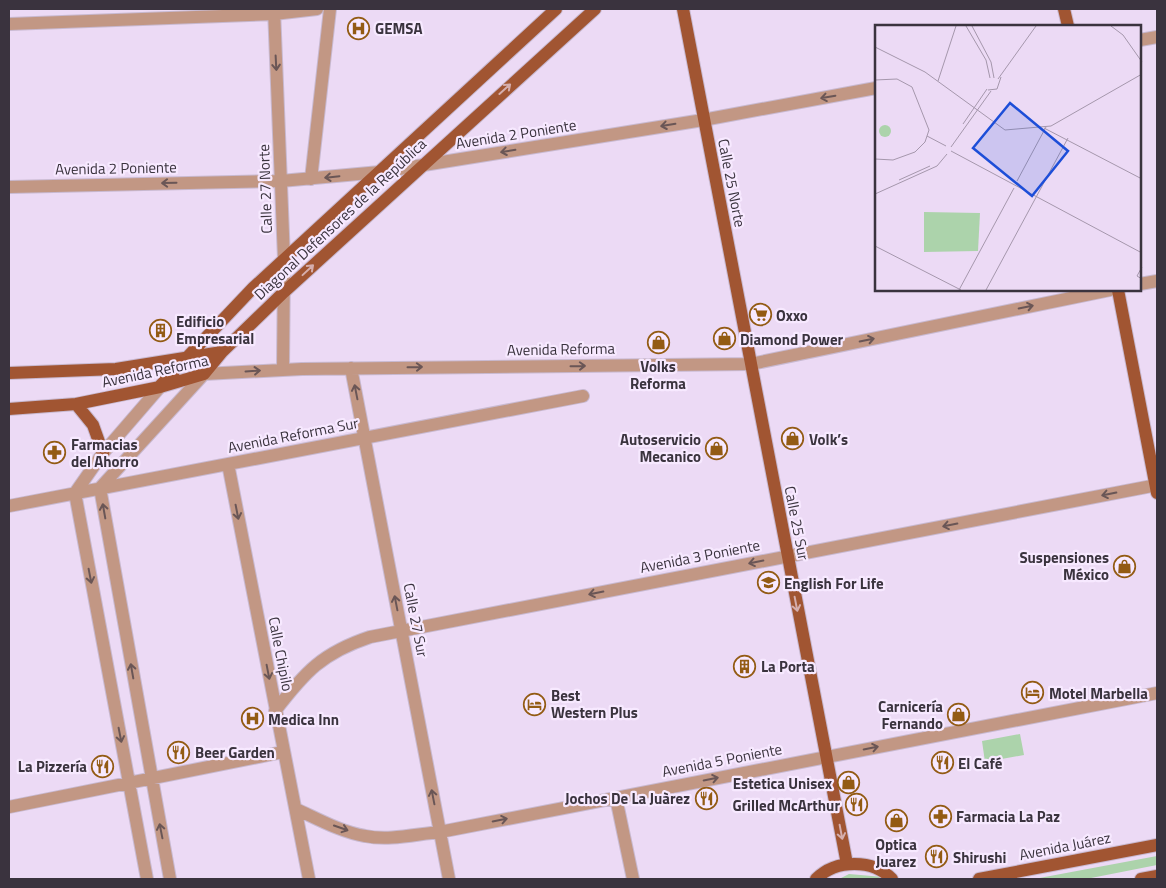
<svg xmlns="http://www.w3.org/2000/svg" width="1166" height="888" font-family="'Titillium Web',sans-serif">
	<rect width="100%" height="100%" fill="#ecdaf5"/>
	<!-- green -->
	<path fill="#acd3ab" d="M1020,734L1024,755L985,762L982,741Z
		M1157,856V865L1086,879H1034Z
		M849,874L883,877L887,879H839Z"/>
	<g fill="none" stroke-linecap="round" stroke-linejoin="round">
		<defs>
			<path id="minor" d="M274,9L284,259L283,369
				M9,24L274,14L317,9
				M1140,40L1157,37
				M311,179L330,9
				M9,187L281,181L380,172L703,120L876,88
				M1140,284L1157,281
				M351,368L449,879
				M228,464L309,879
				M75,493L147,879
				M75,493L103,453L160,387
				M9,506L583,396
				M275,711C305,672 322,653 370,637L1157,485
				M616,798L633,879
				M9,807L283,752
				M296,809C318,819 341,832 365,836C390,841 416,834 440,832L1157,693
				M170,879L100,488L204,374L302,369L751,364L1110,290"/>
			<path id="major" d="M683,9L847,864
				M1064,9L1068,26
				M1118,290L1157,493
				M9,373L116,369L222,352
				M160,386L253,288L556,9
				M76,404L93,425L103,453
				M9,409L76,404L160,387L204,374L222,352L284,292L595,9
				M816,879C836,859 873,859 892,879
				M979,879L1157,845
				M1141,879L1157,876"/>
		</defs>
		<!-- minor casing -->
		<use href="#minor" stroke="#c8b9d0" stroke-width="14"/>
		<!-- major casing -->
		<use href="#major" stroke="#c8b9d0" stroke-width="14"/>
		<!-- minor -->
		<use href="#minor" stroke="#c29784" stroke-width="12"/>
		<!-- major -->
		<use href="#major" stroke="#a15532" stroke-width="12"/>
	</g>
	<!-- one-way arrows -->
	<defs><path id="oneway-shaft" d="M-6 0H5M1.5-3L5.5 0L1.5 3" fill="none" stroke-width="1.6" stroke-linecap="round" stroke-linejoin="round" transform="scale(1.25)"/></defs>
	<g stroke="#6a5656">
		<use href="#oneway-shaft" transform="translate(276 63) rotate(87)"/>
		<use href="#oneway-shaft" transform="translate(828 97) rotate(170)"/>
		<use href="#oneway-shaft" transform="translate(668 125) rotate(171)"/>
		<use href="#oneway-shaft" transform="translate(508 151) rotate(171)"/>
		<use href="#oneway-shaft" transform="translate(332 177) rotate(174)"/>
		<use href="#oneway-shaft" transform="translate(169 183) rotate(179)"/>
		<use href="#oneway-shaft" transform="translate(1026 307) rotate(-12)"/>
		<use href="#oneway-shaft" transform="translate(867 340) rotate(-12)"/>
		<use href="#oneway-shaft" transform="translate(578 366) rotate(-1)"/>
		<use href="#oneway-shaft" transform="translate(415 367) rotate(-1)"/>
		<use href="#oneway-shaft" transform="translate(253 371) rotate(-4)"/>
		<use href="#oneway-shaft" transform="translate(356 392) rotate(-101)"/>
		<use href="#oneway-shaft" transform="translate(1109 494) rotate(169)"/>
		<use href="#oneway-shaft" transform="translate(104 511) rotate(-100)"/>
		<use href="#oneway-shaft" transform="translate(237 512) rotate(79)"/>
		<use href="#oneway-shaft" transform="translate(950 525) rotate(169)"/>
		<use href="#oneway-shaft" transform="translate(756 562) rotate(169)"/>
		<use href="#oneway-shaft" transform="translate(90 576) rotate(79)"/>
		<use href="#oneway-shaft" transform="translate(596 593) rotate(169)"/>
		<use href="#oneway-shaft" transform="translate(396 603) rotate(-101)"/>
		<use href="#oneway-shaft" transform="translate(132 671) rotate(-100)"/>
		<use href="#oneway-shaft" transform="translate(268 672) rotate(79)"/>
		<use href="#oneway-shaft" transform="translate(120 735) rotate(79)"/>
		<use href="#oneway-shaft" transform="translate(871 748) rotate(-11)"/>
		<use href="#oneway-shaft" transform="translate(711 779) rotate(-11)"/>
		<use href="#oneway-shaft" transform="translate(433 797) rotate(-101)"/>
		<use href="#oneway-shaft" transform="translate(500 820) rotate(-11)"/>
		<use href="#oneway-shaft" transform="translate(341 828) rotate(19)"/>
		<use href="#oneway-shaft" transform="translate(161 831) rotate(-101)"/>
	</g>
	<g stroke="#d5aead">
		<use href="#oneway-shaft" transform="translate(505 89) rotate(-42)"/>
		<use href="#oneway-shaft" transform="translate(308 270) rotate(-43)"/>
		<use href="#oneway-shaft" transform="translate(796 604) rotate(79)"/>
		<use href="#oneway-shaft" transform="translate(841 832) rotate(79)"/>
	</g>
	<!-- icons -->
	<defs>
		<symbol id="hospital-ring" viewBox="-11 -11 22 22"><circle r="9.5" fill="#f7e9ff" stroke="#935b14" stroke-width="1.5"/><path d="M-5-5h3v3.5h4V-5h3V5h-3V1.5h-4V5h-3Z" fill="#935b14"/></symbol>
		<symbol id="supermarket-ring" viewBox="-11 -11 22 22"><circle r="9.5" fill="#f7e9ff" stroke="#935b14" stroke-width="1.5"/><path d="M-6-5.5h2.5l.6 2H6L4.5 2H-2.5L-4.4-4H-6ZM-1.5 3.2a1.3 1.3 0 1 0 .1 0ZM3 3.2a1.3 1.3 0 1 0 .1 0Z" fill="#935b14"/></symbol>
		<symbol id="building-ring" viewBox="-11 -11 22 22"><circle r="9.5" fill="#f7e9ff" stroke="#935b14" stroke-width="1.5"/><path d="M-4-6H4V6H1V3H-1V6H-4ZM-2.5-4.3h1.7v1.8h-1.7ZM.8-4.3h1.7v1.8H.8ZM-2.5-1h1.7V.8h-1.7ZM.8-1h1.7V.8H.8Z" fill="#935b14"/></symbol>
		<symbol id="shop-ring" viewBox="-11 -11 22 22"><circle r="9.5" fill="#f7e9ff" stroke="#935b14" stroke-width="1.5"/><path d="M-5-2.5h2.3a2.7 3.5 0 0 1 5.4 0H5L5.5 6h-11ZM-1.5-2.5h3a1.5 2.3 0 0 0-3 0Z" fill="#935b14"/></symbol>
		<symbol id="pharmacy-ring" viewBox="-11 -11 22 22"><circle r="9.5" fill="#f7e9ff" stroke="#935b14" stroke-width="1.5"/><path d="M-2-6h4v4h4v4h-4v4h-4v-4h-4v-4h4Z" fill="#935b14"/></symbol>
		<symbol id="school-ring" viewBox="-11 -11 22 22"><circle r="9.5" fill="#f7e9ff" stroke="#935b14" stroke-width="1.5"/><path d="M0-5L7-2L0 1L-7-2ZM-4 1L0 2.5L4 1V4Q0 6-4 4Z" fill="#935b14"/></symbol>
		<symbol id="hotel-ring" viewBox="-11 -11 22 22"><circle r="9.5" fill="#f7e9ff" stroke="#935b14" stroke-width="1.5"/><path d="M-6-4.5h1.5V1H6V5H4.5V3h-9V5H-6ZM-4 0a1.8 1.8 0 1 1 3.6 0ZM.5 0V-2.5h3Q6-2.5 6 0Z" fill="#935b14"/></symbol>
		<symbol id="restaurant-ring" viewBox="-11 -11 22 22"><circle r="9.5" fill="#f7e9ff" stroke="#935b14" stroke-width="1.5"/><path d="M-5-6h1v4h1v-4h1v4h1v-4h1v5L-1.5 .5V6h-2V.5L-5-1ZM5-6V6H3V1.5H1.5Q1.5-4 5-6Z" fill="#935b14"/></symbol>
	</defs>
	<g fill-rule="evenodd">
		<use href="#hospital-ring" x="346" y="16" width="25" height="25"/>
		<use href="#supermarket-ring" x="748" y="302" width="25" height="25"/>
		<use href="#building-ring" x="148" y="318" width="25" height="25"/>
		<use href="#shop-ring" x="712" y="326" width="25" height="25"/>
		<use href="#shop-ring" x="646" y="330" width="25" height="25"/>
		<use href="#shop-ring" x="780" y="426" width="25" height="25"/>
		<use href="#shop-ring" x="704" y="436" width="25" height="25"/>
		<use href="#pharmacy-ring" x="42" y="440" width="25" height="25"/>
		<use href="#shop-ring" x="1112" y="554" width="25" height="25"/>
		<use href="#school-ring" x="756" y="570" width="25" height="25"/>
		<use href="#building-ring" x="732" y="654" width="25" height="25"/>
		<use href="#hotel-ring" x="1020" y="680" width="25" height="25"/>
		<use href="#hotel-ring" x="522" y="692" width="25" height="25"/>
		<use href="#shop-ring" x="946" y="702" width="25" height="25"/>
		<use href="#hospital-ring" x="240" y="706" width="25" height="25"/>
		<use href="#restaurant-ring" x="166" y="740" width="25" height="25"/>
		<use href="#restaurant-ring" x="930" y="750" width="25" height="25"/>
		<use href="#restaurant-ring" x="90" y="754" width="25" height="25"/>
		<use href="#shop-ring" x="836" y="770" width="25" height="25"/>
		<use href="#restaurant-ring" x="694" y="786" width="25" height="25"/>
		<use href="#restaurant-ring" x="844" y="792" width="25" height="25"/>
		<use href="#pharmacy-ring" x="928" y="804" width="25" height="25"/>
		<use href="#shop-ring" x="884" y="808" width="25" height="25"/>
		<use href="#restaurant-ring" x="924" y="844" width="25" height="25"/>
	</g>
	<g text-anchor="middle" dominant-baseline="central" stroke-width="4.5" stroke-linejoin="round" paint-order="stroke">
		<!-- poi labels -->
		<g font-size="15" font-weight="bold" fill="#3a333e" stroke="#f7e9ff" text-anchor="start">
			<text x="375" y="28">GEMSA</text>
			<text x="776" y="315">Oxxo</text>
			<text x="176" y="321">Edificio<tspan x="176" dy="17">Empresarial</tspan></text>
			<text x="740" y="339">Diamond Power</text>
			<text x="658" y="366" text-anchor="middle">Volks<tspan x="658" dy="17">Reforma</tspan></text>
			<text x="701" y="439" text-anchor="end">Autoservicio<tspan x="701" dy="17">Mecanico</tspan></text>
			<text x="809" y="439">Volk’s</text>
			<text x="71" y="444">Farmacias<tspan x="71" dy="17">del Ahorro</tspan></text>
			<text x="1109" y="557" text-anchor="end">Suspensiones<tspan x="1109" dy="17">México</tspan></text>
			<text x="784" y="583">English For Life</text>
			<text x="761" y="666">La Porta</text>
			<text x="1049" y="693">Motel Marbella</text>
			<text x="551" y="695">Best<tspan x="551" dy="17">Western Plus</tspan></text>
			<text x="943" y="706" text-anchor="end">Carnicería<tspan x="943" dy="17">Fernando</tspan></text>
			<text x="268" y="719">Medica Inn</text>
			<text x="195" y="752">Beer Garden</text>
			<text x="958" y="763">El Café</text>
			<text x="87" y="766" text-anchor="end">La Pizzería</text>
			<text x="832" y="783" text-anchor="end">Estetica Unisex</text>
			<text x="690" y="798" text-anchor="end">Jochos De La Juàrez</text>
			<text x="840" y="805" text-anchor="end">Grilled McArthur</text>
			<text x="956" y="816">Farmacia La Paz</text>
			<text x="896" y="844" text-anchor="middle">Optica<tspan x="896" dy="17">Juarez</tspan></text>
			<text x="953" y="857">Shirushi</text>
		</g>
		<!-- street labels -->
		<g font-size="15" fill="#3a333e" stroke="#f7e9ff">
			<text transform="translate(516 134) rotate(-9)">Avenida 2 Poniente</text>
			<text transform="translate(116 168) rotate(-1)">Avenida 2 Poniente</text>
			<text transform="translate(732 183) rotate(79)">Calle 25 Norte</text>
			<text transform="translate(265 189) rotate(-92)">Calle 27 Norte</text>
			<text transform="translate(340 219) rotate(-43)">Diagonal Defensores de la República</text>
			<text transform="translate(561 349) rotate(-1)">Avenida Reforma</text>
			<text transform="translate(155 371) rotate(-12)">Avenida Reforma</text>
			<text transform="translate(293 435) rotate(-11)">Avenida Reforma Sur</text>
			<text transform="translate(797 523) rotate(79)">Calle 25 Sur</text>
			<text transform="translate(700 556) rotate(-11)">Avenida 3 Poniente</text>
			<text transform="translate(416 620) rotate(79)">Calle 27 Sur</text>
			<text transform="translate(281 654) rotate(79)">Calle Chipilo</text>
			<text transform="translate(722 760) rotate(-11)">Avenida 5 Poniente</text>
			<text transform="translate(1065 846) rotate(-11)">Avenida Juárez</text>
		</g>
	</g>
	<!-- overview -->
	<g transform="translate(875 25)">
		<rect width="266" height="266" fill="#ecdaf5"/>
		<path d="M4 106a6 6 0 1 1 12 0a6 6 0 1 1-12 0Z" fill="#acd3ab"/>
		<path d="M49,187L105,188L103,226L49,227Z" fill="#acd3ab"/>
		<path fill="none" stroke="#a597ac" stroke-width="1" d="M91,1L111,35L115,53M97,1L116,37L119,53M236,1L248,10L267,37M0,22L50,47L130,105L176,101L267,49M123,54L161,1M0,55L22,54L37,62L54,105L50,117L40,127L18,135L0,134M63,56L81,1M113,65L122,64L126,52M88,99L112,64M169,103L267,154M52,111L71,121M76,122L116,66M76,126L267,228M24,155L55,141M142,156L171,102M0,169L62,141L72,129M0,221L86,265M267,242L262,251L267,254M84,265L139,163M111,265L193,113"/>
		<path fill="#1d4ed8" fill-opacity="0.15" stroke="#1d4ed8" stroke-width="2.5" d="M135,78L193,126L157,171L98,123Z"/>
		<rect width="266" height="266" fill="none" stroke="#3a333e" stroke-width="2.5"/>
	</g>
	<!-- border -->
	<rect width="1166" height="888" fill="none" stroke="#3a333e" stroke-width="20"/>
</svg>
